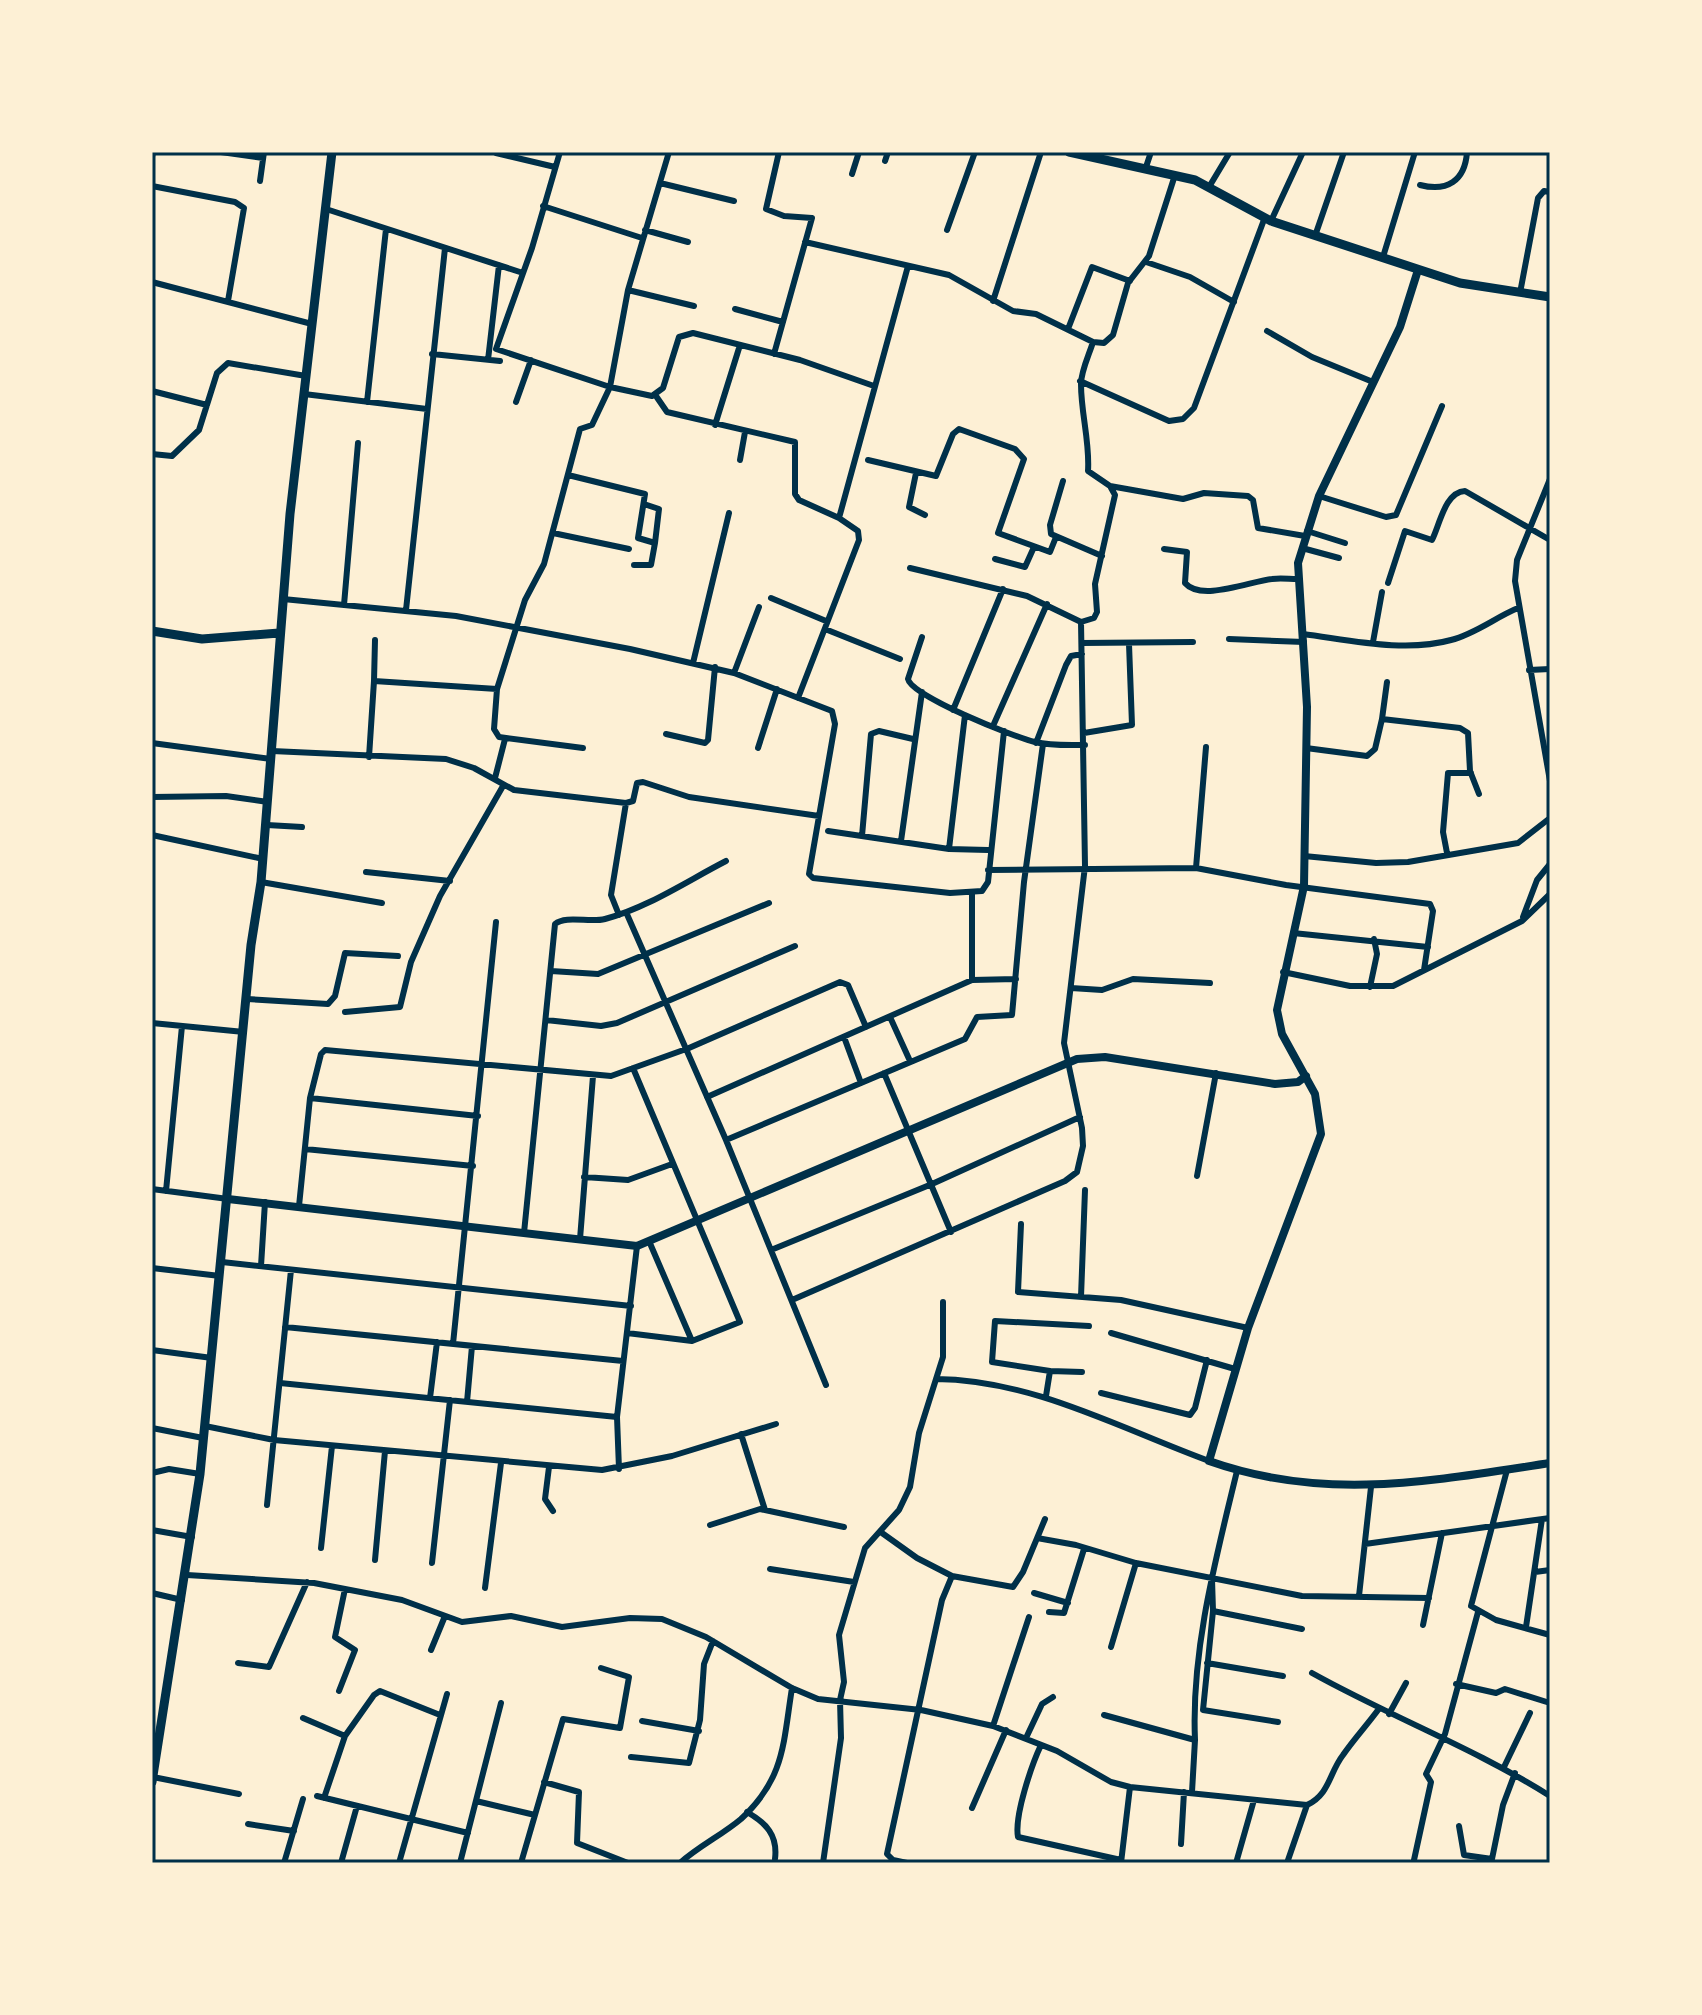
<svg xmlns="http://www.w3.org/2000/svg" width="1702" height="2015" font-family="Roboto,sans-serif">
	<rect width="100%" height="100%" fill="#fdf0d5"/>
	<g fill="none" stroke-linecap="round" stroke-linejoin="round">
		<!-- minor -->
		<path stroke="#003049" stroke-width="6" d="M221,152L263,158
			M560,152L532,248L496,349L610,387L652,396L663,388L679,337L693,333L800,360L874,386
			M496,153L555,167
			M152,157L153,152
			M885,161L888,152
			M1146,167L1151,152
			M852,174L859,152
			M260,181L264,152
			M660,183L734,201
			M1420,185C1447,192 1465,181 1467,152
			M152,186L235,202L244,208L228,301
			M1209,187L1230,152
			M543,206L642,238
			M326,209L523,273
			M1271,221L1303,152
			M645,230L688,242
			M947,230L975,152
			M1315,236L1344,152
			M805,242L949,275L1013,311L1036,314L1093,342L1104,343L1113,335L1128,283L1149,256L1175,175
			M1383,257L1415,152
			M1146,262L1190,277L1234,302
			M152,282L312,324
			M628,290L694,306
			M1520,293L1538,198L1544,191L1550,192
			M993,301L1041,152
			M735,309L783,322
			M1068,329L1092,267L1130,281
			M1267,331L1312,357L1373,382
			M432,354L500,361
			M774,354L812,218L784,216L766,209L779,152
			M488,360L499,265
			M1080,381L1169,421L1183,419L1194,408L1265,217
			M152,391L207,405
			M304,394L427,409
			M656,396L667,412L795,442V494L799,500L839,518
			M367,402L386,229
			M516,402L531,360
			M715,425L740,345
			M152,454L172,456L199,430L217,373L228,363L306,376
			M740,460L745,432
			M868,460L936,476L953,434L959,429L1015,449L1024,459L998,533L1050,552L1056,537
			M916,473L909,507L925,515
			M568,475L645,494L638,538L655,543L651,565H634
			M1550,479L1517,560L1515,581L1550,781
			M1063,481L1050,525L1051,534L1102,556
			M1110,486L1183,499L1204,493L1248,496L1253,500L1258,528L1305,536
			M1319,496L1386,517L1396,515L1442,406
			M644,504L659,509L655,543
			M1307,531L1345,543
			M553,533L629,549
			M1302,548L1339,558
			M1164,549L1187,552L1185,583C1201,602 1251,581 1272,579C1280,578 1289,579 1297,579
			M995,559L1025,567L1034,547
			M910,568L1027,596L1081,622
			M1388,583L1405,531L1432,540C1440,524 1445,492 1465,491L1550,540
			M771,598L826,621
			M283,599L456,616L630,649L734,673L832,711L835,724L809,874L813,878L950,893L982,891L988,882L1004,731
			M344,605L358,443
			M406,610L445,248
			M1081,622L1094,618L1097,612L1095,584L1115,495L1110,486L1088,471C1090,442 1081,414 1081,384C1081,371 1089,355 1093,342
			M825,629L900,659
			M1303,634C1350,640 1405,653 1451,640C1475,634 1496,617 1518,608
			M922,637L908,679C911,696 1014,737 1035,742C1051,746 1068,745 1085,745
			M1229,639L1304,642
			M1373,642L1382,592
			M1082,643L1193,642
			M693,663L729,513
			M1529,670L1550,669
			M734,673L759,607
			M374,681L375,640
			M798,698L859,540L858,531L839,518L908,266
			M953,710L1003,589
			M1382,719L1387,682
			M993,726L1047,604
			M1084,733L1132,725L1129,644
			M666,734L705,743L708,740L715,667
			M152,743L271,759
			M1036,743L1066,665L1071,656L1082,654
			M583,748L499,737L494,729L497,689L525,600L544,564L580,429L592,425L610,387L628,290L669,152
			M758,748L777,689
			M1306,748L1367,756L1375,749L1382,719L1460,728L1468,733L1470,771L1479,794
			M272,751L446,759L474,768L514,790L626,803L633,801L637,783L643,782L689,797L819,816
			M369,757L374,681L497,689
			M495,778L505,739
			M152,797L226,796L268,802
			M267,825L302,827
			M828,831L949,849L988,850
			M152,835L263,859
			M862,836L871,734L879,731L913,739
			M901,841L922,692
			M949,849L965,715
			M1447,853L1443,832L1448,773H1471
			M1304,856L1376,863L1408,862L1518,843L1550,818
			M1196,868L1206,747
			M988,870L1196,868L1286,885L1430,904L1433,911L1424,970
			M366,872L450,881
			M261,882L382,903
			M972,893V980
			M626,912L726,1140L826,1385
			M619,915L611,895L626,803
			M1523,917L1537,880L1550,864
			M1293,933L1428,947
			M551,971L598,974L769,903
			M1283,972L1350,986H1393L1522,921L1550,894
			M1370,987L1377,954L1374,939
			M1071,988L1102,990L1133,979L1210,983
			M247,999L328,1004L335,996L345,953L398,956
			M345,1012L400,1007L411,962L440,896L503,786
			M890,1017L910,1061
			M546,1020L601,1026L617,1023L795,946
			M152,1023L244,1032
			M844,1037L861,1083L965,1039L977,1017L1012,1015L1024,882L1043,744
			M884,1073L951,1232
			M707,1097L972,980L1016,979
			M310,1098L478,1116
			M726,1140L861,1083
			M305,1149L473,1166
			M1197,1176L1216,1073
			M584,1177L628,1180L672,1164
			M152,1189L228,1199
			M166,1191L182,1026
			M299,1206L310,1098L321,1054L325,1050L611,1076L689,1048L840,982L848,985L866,1027
			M1021,1224L1018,1292L1121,1300L1248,1328
			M524,1233L555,924C566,915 590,923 605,919C647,908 687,881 726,861
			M580,1239L593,1076
			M649,1241L692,1341
			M771,1250L932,1184L1080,1117
			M222,1262L631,1306
			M261,1266L265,1202
			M152,1268L220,1276
			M1081,1297L1085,1190
			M792,1300L1065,1181L1077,1172L1083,1146L1082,1128L1064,1043L1085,866L1081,622
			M285,1327L623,1361
			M627,1333L692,1341L740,1322L633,1068
			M1111,1333L1235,1369
			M453,1344L496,922
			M152,1350L212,1358
			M1050,1371L1082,1372
			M936,1379C1033,1380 1119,1428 1209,1461
			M280,1383L617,1417
			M1101,1393L1190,1415L1195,1408L1207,1360
			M1046,1396L1050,1371L992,1362L995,1321L1089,1326
			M430,1398L437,1342
			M467,1402L472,1346
			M205,1426L274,1440L602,1470L672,1456L776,1424
			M152,1428L203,1438
			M741,1434L765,1510
			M549,1467L545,1499L553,1511
			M619,1469L617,1417L637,1246
			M1507,1470L1471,1606L1496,1620L1550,1635
			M152,1473L169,1469L200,1474
			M267,1505L291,1270
			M710,1525L760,1509L844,1527
			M152,1530L192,1537
			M882,1533L917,1558L952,1576L942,1600L887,1854L893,1860L907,1863
			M1037,1538L1076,1545L1136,1563L1302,1596L1429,1598
			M1365,1544L1550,1518
			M321,1548L332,1446
			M375,1560L385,1451
			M432,1563L450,1400
			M770,1569L854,1582
			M1535,1572L1550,1570
			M187,1575L314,1583L402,1600L462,1622L511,1616L562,1627L630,1618L662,1619L706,1637L792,1688L818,1699L921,1710L993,1726L1057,1751L1111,1782L1130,1787L1307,1805C1330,1794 1329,1773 1343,1755C1354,1739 1367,1725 1378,1710
			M952,1576L1013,1587L1023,1572L1045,1519
			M1212,1579L1213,1611L1203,1710L1278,1722
			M485,1588L501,1463
			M152,1593L182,1600
			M1034,1593L1068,1603
			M1359,1596L1371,1487
			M1213,1611L1302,1629
			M1049,1612L1064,1613L1084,1549
			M1423,1625L1442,1533
			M1526,1627L1542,1519
			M1111,1647L1136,1563
			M431,1650L445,1616
			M238,1663L269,1667L307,1582
			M1207,1663L1283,1676
			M1312,1673C1391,1717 1474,1748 1550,1796
			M1456,1684L1496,1693L1505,1689L1550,1703
			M339,1691L355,1650L335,1637L345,1589
			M1389,1714L1406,1683
			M1104,1715L1195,1740L1192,1792
			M303,1718L345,1736L374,1695L380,1691L440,1715
			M642,1721L699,1731
			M993,1726L1029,1617
			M1026,1738L1042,1704L1053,1697
			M1195,1740C1191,1650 1216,1558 1237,1471
			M1041,1745C1032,1764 1014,1816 1018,1837L1121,1860
			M631,1757L689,1763L700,1720L704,1664L713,1641
			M1504,1767L1530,1713
			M153,1777L239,1794
			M544,1782L579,1792L577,1843L628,1863
			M317,1796L468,1833
			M324,1798L345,1736
			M476,1801L535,1815
			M972,1808L1006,1730
			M747,1812C766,1823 778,1835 775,1859
			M248,1824L294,1831
			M1459,1826L1464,1855L1492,1859L1503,1805L1515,1773
			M1181,1844L1184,1792
			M1414,1860L1431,1782L1426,1774L1445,1734L1478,1612
			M284,1863L303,1799
			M341,1863L357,1806
			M399,1863L447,1694
			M460,1863L501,1703
			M521,1863L563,1719L620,1728L629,1677L601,1668
			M680,1863C699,1846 722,1835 741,1819C785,1778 783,1744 792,1688
			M823,1863L841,1738L840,1700L844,1682L839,1635L865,1548L899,1510L910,1487L919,1433L943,1357V1302
			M1121,1863L1130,1787
			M1236,1863L1254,1800
			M1287,1863L1307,1805"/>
		<!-- tertiary -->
		<path stroke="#003049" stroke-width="8" d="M1418,270L1400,327L1319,496L1298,563L1307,707L1304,886L1277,1010L1282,1034L1315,1094L1321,1134L1248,1328L1209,1461C1325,1502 1431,1481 1550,1463
			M228,1199L637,1246L1077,1059L1105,1057L1275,1084L1298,1082L1306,1076"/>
		<!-- secondary -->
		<path stroke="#003049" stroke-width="9" d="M1069,152L1195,180L1271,221L1460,283L1550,297
			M152,631L202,639L279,633
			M152,1782L200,1474L251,945L261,882L290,514L332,152"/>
	</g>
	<!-- border -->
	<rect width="1702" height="2015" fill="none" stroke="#fdf0d5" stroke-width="308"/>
	<rect x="154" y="154" width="1394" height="1707" fill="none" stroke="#003049" stroke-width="3"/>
</svg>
